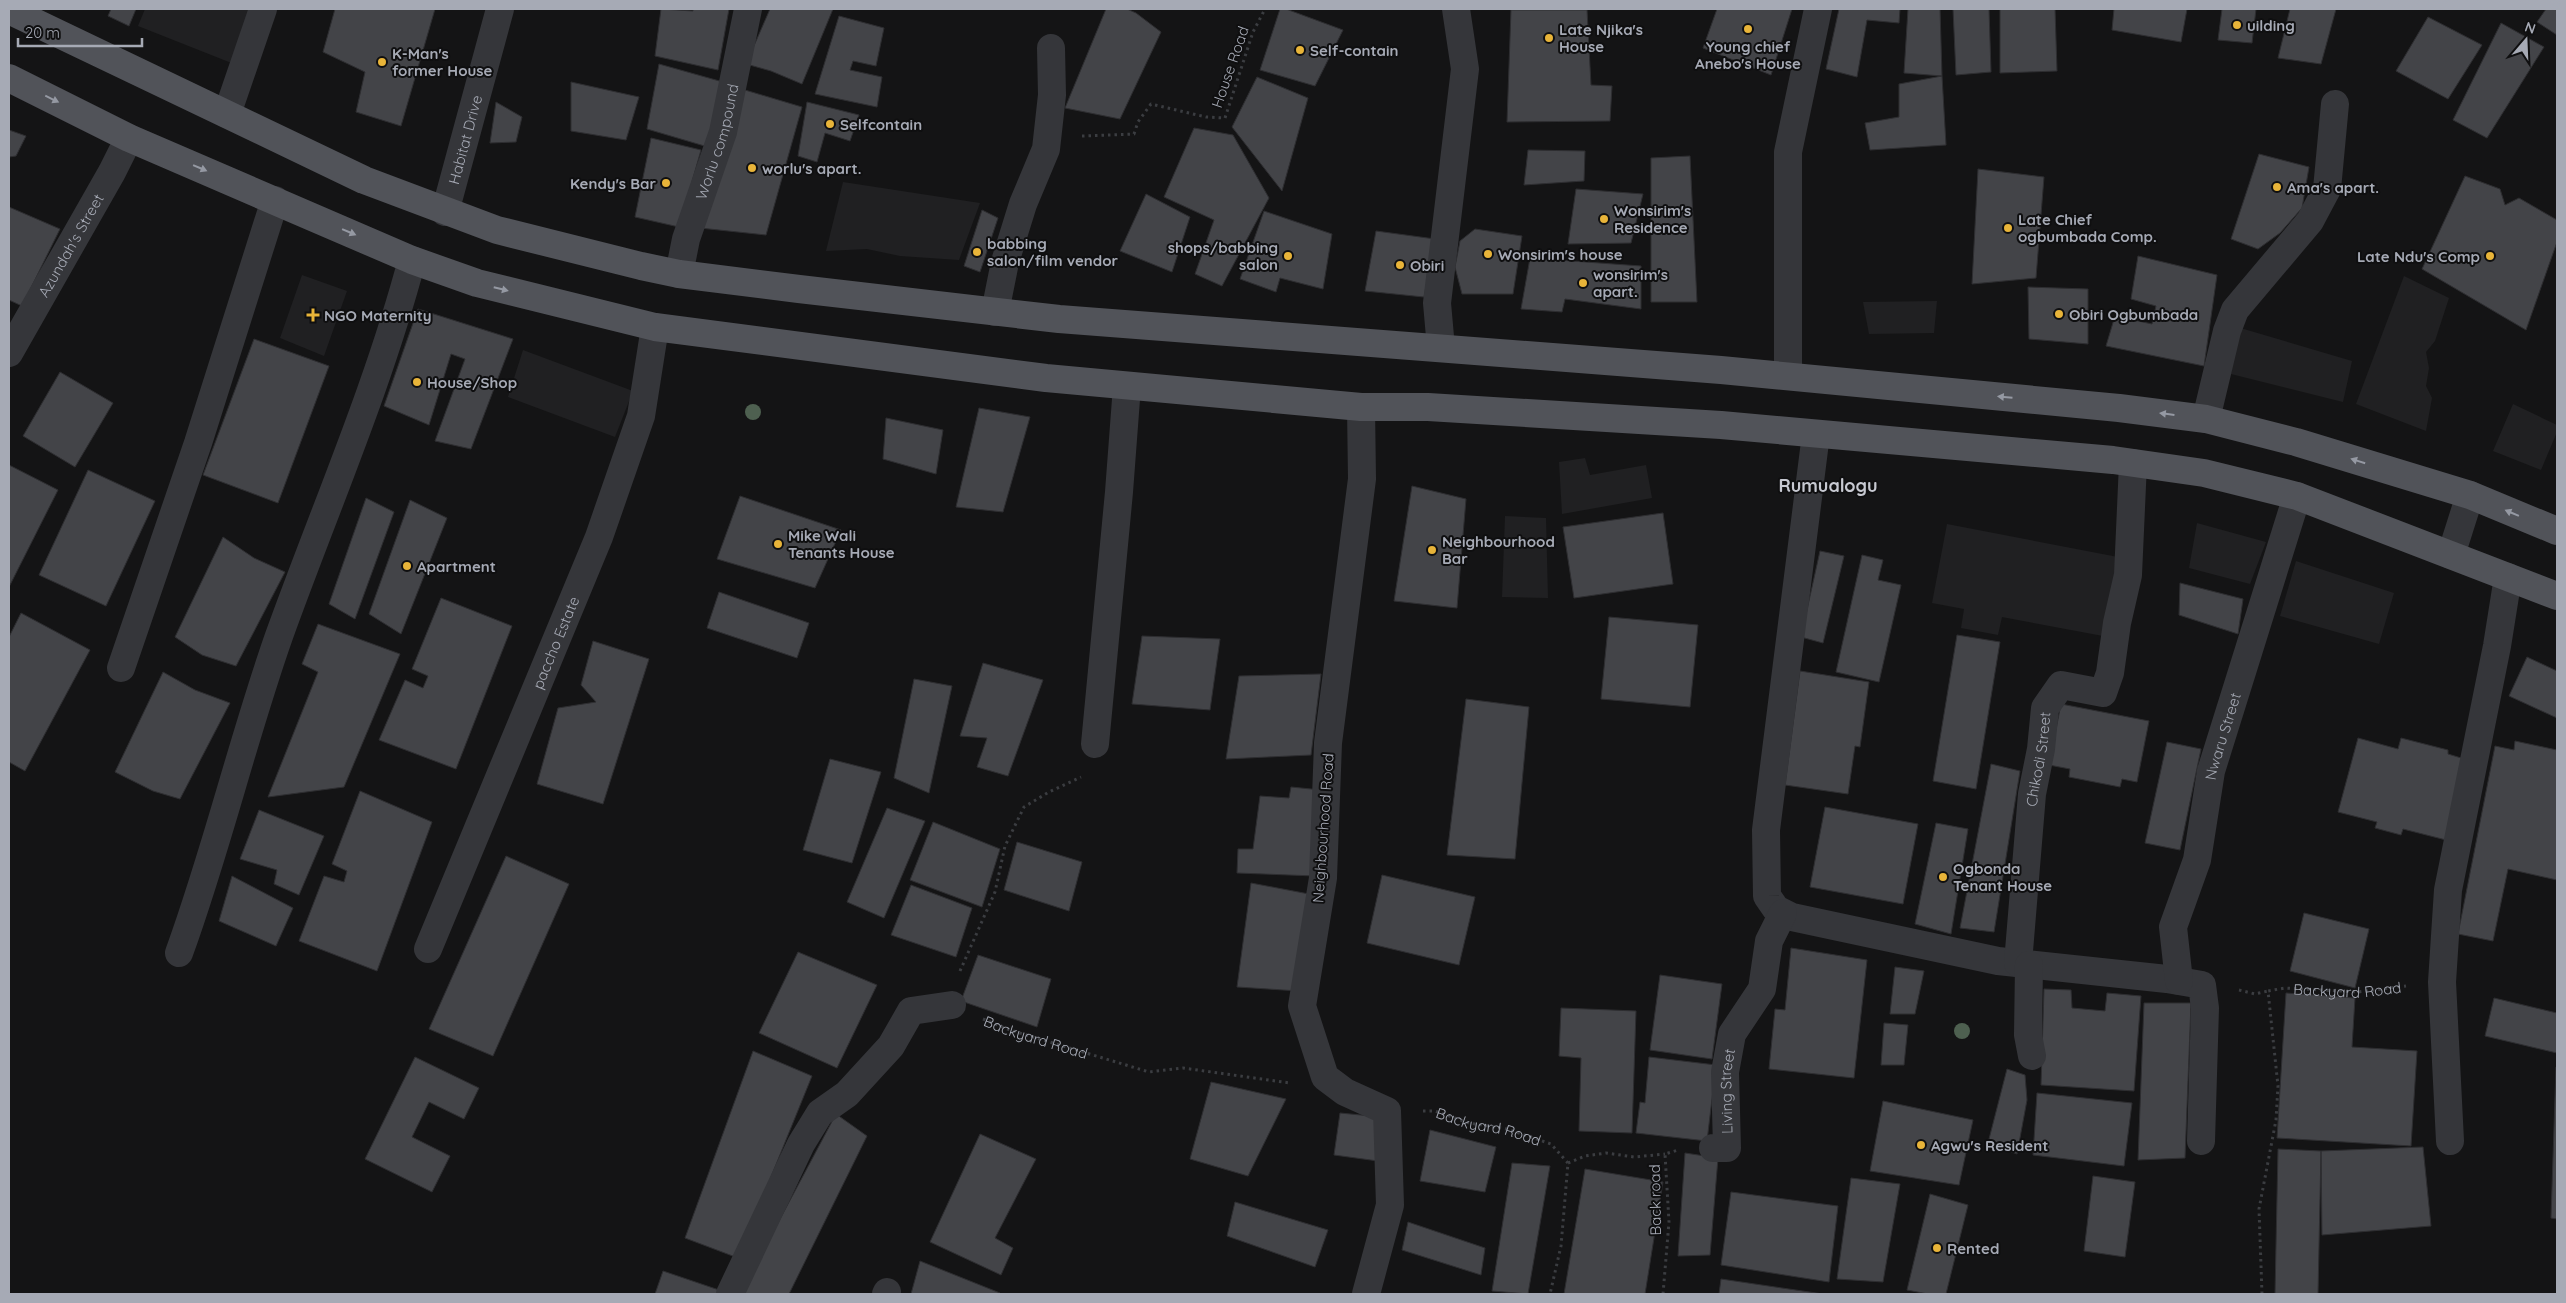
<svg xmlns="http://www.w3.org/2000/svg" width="2566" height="1303" font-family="Quicksand,sans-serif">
	<rect width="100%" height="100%" fill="#141415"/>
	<!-- built -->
	<path fill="#202022" d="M145,9H253L234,64L138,26Z
		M843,182L980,203L959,260L900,256L867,249L826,251Z
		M302,275L347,291L324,356L280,338Z
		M2404,276L2449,298L2435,341L2426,352L2429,368L2426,386L2432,398L2426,431L2356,404Z
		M1937,301L1934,333L1869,334L1863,302Z
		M2237,327L2352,361L2343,402L2231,374Z
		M523,350L633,391L615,437L508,397Z
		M2513,404L2557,425V432L2541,470L2493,451Z
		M1585,458L1590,475L1646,465L1652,498L1562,514L1559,462Z
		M1505,516L1546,518L1548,598L1502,597Z
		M2197,523L2266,542L2250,584L2189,568Z
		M1947,524L2118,557L2103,636L2002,617L1998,635L1961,628L1964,609L1932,603Z
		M2296,561L2394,593L2379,644L2280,616Z"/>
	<!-- building -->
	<path fill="#434448" stroke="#2e2e31" d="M111,9H136L129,26L108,16Z
		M335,9H435L401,126L356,112L365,72L323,52Z
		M661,9L693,11V9H729L718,70L655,56Z
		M770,9H833L802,84L771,71L746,64Z
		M1106,9H1127L1136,13L1161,32L1120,119L1065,108Z
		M1280,9H1286L1343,30L1315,86L1260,70Z
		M1717,9H1792L1771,75L1703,48Z
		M1839,9H1900L1899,23L1867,20L1857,77L1826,69Z
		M1908,9H1940L1942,76L1904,73Z
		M1953,9H1989L1991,72L1956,75Z
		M2000,9H2055L2057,71L2000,73Z
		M2114,9H2187L2181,42L2112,30Z
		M2222,9H2256L2252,43L2218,40Z
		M2290,9H2336L2321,64L2278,58Z
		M2546,9H2557V35L2537,22Z
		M1511,10H1587L1591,85L1612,86L1610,121L1507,122Z
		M839,16L884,28L876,66L853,61L850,70L882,77L877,107L815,94Z
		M2428,17L2482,45L2448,99L2396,71Z
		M2501,23L2544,47L2487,138L2453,120Z
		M659,64L723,82L708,147L647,129Z
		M1942,76L1946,145L1870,150L1865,123L1899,117V84Z
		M1257,77L1308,98L1282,191L1232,127Z
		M571,82L639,97L626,140L571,131Z
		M745,90L802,107L766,235L700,228Z
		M496,102L522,117L516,142L490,143Z
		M807,102L859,115L850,141L825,133L817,162L798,156Z
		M1194,128L1233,135L1269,198L1222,286L1195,274L1214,220L1164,197Z
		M9,130L26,136L16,156L9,157Z
		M651,138L701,150L679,227L635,217Z
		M1528,150L1585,151L1584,181L1524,185Z
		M2259,154L2309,167L2302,208L2280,233L2258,249L2231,239Z
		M1690,156L1697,302H1651V158Z
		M1978,169L2044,177L2036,278L1972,284Z
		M2465,176L2500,189L2505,205L2519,198L2557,220V242L2526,330L2422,269Z
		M1576,189L1643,194L1631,243L1568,244Z
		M1146,194L1190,217L1172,272L1120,251Z
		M9,207L60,229L22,306L9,300Z
		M982,210L998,218L980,272L964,266Z
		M1264,211L1332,234L1323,289L1280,278L1276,292L1240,279Z
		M1475,229L1522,236L1513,294H1462L1455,267L1460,241Z
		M1376,231L1435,239L1424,297L1365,291Z
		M2138,256L2217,275L2204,366L2106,346L2115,316L2152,324L2156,306L2131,299Z
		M1530,258L1641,266V309L1565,299L1562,312L1521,309Z
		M2028,287L2088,289V344L2029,339Z
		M418,309L513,339L471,449L435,441L465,359L451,354L429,425L384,406Z
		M254,339L329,366L278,503L203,475Z
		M60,372L113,403L75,467L23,436Z
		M979,408L1030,417L1003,512L956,507Z
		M886,418L943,430L936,474L883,459Z
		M9,465L58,490L9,587Z
		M88,470L155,501L106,606L39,575Z
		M1412,486L1466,499L1457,608L1394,601Z
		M740,496L841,530L815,588L717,559Z
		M366,498L394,512L355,619L329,604Z
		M410,500L447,518L401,634L369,614Z
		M1663,513L1673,584L1574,598L1563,527Z
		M223,537L254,558L285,572L236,666L202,655L175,637Z
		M1820,551L1844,556L1823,643L1801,637Z
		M1862,555L1883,560L1878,580L1901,585L1879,682L1836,672Z
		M2180,583L2243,599L2238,634L2179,615Z
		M719,592L809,623L797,658L707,628Z
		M441,598L512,626L456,769L379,740L405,680L423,688L428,676L412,669Z
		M21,613L90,650L25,771L9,762V637Z
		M1609,617L1698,625L1690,707L1601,699Z
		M318,624L400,654L344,787L268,797L318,672L302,664Z
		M1957,635L2000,642L1976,789L1933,781Z
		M1142,636L1220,639L1210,710L1132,704Z
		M593,641L649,659L603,804L537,784L558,708L596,702L581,685Z
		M2527,657L2557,671V718L2509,696Z
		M983,663L1043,680L1008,776L977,767L987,738L960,736Z
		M1800,671L1869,682L1860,747L1855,746L1848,794L1785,785Z
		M163,672L195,690L230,703L180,799L153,791L115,772Z
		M1321,674L1311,755L1226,759L1239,676Z
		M914,679L952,686L929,793L894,778Z
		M1466,699L1529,707L1515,859L1447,855Z
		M2061,704L2149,721L2137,782L2122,779L2120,787L2069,777L2070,769L2049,765Z
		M2358,738L2398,749L2401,738L2448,750V754L2471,761L2450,841L2403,829L2401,835L2375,828L2377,822L2338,812Z
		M2515,741L2557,750V880L2508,869L2493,941L2458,934L2495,746L2514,750Z
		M2167,742L2201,749L2180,850L2145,843Z
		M830,759L881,772L852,863L803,850Z
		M1991,764L2020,771L1994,932L1960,928Z
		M1291,787L1321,790L1315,876L1237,873L1238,849H1253L1260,796L1289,798Z
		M360,791L432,822L377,971L299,941L324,876L344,882L347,871L332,864Z
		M1825,807L1918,824L1903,904L1810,887Z
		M887,808L925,821L884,918L847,902Z
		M259,810L324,836L299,895L274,884L277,870L240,859Z
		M933,822L1000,849L982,907L910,880Z
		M1936,823L1968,829L1951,934L1915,924Z
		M1017,842L1082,862L1069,911L1004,890Z
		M506,856L569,884L493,1056L429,1029Z
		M1382,875L1475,897L1459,965L1367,943Z
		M232,876L293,908L276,946L219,921Z
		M1251,883L1309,894L1299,991L1237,987Z
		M911,885L972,908L956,957L891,935Z
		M2304,913L2369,929L2355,988L2290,971Z
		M1791,948L1867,960L1854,1078L1769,1069L1775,1009L1785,1010Z
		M798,952L877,985L837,1068L759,1033Z
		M978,955L1051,979L1037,1027L961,1001Z
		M1895,967L1924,971L1915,1014H1890Z
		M1660,975L1722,984L1712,1059L1650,1050Z
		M2044,989L2071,990L2072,1008L2105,1011L2107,993L2141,996L2134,1091L2041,1085Z
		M2286,993L2355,998L2352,1047L2417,1051L2411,1146L2277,1138Z
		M2494,998L2557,1013V1053L2485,1036Z
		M2144,1003H2191L2185,1158L2138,1160Z
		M1561,1008L1636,1011L1632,1133L1579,1131L1581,1058L1559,1056Z
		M1884,1023L1908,1025L1904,1065H1881Z
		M753,1051L812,1076L738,1258L685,1238Z
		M415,1057L479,1088L464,1119L429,1102L412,1137L450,1156L432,1192L365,1159Z
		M1649,1057L1716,1065L1707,1141L1636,1133L1640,1102L1645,1103Z
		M2556,1067H2557V1219L2551,1218Z
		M2007,1069L2025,1075L2027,1100L2017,1154L1988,1143Z
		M1211,1082L1286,1099L1248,1176L1190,1159Z
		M2037,1093L2132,1103L2124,1166L2033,1155Z
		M1883,1101L1973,1120L1959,1185L1870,1171Z
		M1340,1113L1381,1117L1378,1161L1334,1155Z
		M836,1114L867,1136L789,1294H740Z
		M1430,1130L1496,1147L1485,1192L1420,1181Z
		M980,1134L1036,1159L995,1238L1013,1248L1001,1275L930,1242Z
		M2423,1147L2431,1226L2322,1235L2321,1151Z
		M2278,1149L2321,1151L2318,1294H2275Z
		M1685,1153L1718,1158L1710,1255L1678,1256Z
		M1512,1163L1550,1166L1528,1294L1492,1291Z
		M1585,1169L1663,1182L1645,1294H1564Z
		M2093,1176L2135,1182L2125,1257L2084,1251Z
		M1851,1178L1900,1184L1883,1282L1837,1279Z
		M1731,1192L1838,1206L1829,1282L1721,1265Z
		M1930,1194L1968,1205L1946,1294H1928L1907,1290Z
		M1235,1202L1328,1230L1315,1267L1227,1236Z
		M1408,1222L1485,1248L1481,1275L1402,1250Z
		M920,1261L1000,1293V1294H911Z
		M663,1271L722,1291L721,1294H655Z
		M1721,1279L1823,1294H1719Z"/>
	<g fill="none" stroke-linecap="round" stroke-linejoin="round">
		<!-- path -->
		<g stroke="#3b3d41" stroke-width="3" stroke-dasharray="2.5 4" stroke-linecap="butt">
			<path d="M1082,136L1134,134L1138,122L1151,104L1206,117L1225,118L1253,32L1265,9"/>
			<path d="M960,971L995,892L1005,846L1024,807L1049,792L1081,777"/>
			<path d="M2239,990L2255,994L2268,991"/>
			<path id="s1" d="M983,1019L1010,1030L1149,1072L1183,1068L1290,1083"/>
			<path id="s2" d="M1423,1111H1435L1469,1123L1507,1129L1551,1144L1568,1163L1561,1246L1550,1294"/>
			<path d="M1568,1163L1585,1156L1606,1153L1634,1157L1665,1154"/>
			<path d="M1663,1294L1669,1222L1665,1154L1678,1150"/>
			<path id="s3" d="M2262,1294L2259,1209L2276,1120L2278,1086L2268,991L2285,988L2358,992L2406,986"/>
		</g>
		<!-- minor -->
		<g stroke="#35363a" stroke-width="28">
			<path d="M227,114L263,9"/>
			<path id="s4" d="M445,212L500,9"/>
			<path id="s5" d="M679,274L686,239L723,132L748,9"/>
			<path d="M995,312L1005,262L1023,204L1046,149L1052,95L1051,48"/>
			<path d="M1441,348L1437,303L1465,69L1456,9"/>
			<path id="s6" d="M9,353L112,172L129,138"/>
			<path d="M1788,376V152L1818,9"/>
			<path d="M1361,407L1362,479L1328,743L1323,878L1302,1006L1325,1077L1345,1092L1387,1111L1390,1205L1366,1294"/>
			<path d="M2206,419L2227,331L2235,310L2310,221L2327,189L2335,104"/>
			<path d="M1816,434L1766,830L1767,896L1776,909L1792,917L1998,961L2167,979L2202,985L2205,1008L2201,1141"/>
			<path d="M2451,555L2470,495"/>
			<path d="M121,668L198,443L275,200"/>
			<path d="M1095,744L1119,492L1127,386"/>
			<path id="s7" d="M428,949L599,537L641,416L655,327"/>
			<path d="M179,953C217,849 242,741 279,636C324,511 378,388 412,260"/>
			<path id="s8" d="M2018,963L2032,794L2041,749L2045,708L2061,685L2103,693L2110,673L2117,623L2128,575L2133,463"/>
			<path d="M2029,965L2028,1035L2032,1056"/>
			<path id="s9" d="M2179,981L2173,927L2197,860L2211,771L2297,496"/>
			<path d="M2450,1141L2442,982L2448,890L2497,646L2508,577"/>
			<path id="s10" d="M1713,1148H1727L1725,1072L1732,1034L1762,989L1769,941L1783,913"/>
			<path d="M730,1294L801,1144L820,1113L847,1094L891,1046L911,1011L952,1005"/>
			<path d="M886,1294L887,1292"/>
		</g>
		<!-- major -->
		<path stroke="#515359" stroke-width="28" d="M9,10L364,180L497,230L641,266L679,274L799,289L1059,319L1721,370L2119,408L2206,419L2296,442L2470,495L2557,531
			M9,78L129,138L412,260L477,283L655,327L1046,378L1361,407H1428L1721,425L2113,460L2204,473L2297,496L2557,596"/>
	</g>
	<!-- trees -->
	<g fill="#4e6050">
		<circle cx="753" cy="412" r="8"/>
		<circle cx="1962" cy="1031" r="8"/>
	</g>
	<!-- one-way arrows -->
	<defs><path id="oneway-solid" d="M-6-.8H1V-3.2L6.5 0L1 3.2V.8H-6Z" transform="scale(1.25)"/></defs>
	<g fill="#9599a3">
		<use href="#oneway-solid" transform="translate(52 99) rotate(26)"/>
		<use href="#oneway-solid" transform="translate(200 168) rotate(23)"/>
		<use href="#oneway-solid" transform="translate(349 232) rotate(23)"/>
		<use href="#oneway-solid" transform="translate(501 289) rotate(14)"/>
		<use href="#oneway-solid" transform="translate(2005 397) rotate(-175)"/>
		<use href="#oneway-solid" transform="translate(2167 414) rotate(-173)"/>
		<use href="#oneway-solid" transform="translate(2358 461) rotate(-163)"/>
		<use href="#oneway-solid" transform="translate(2512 513) rotate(-157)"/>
	</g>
	<!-- markers -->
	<g fill="#e8b439" stroke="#0f0f10" stroke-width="2">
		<circle cx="2237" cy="25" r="5"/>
		<circle cx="1748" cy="29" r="5"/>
		<circle cx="1549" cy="38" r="5"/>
		<circle cx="1300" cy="50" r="5"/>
		<circle cx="382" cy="62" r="5"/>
		<circle cx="830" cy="124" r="5"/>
		<circle cx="752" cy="168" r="5"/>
		<circle cx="666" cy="183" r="5"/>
		<circle cx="2277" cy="187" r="5"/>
		<circle cx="1604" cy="219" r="5"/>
		<circle cx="2008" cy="228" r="5"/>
		<circle cx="977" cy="252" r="5"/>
		<circle cx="1488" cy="254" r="5"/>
		<circle cx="1288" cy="256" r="5"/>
		<circle cx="2490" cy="256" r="5"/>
		<circle cx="1400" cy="265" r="5"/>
		<circle cx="1583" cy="283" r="5"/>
		<circle cx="2059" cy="314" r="5"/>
		<path d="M310.5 307.5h5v5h5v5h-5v5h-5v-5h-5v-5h5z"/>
		<circle cx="417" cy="382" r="5"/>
		<circle cx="778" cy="544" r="5"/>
		<circle cx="1432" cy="550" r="5"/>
		<circle cx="407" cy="566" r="5"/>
		<circle cx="1943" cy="877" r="5"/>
		<circle cx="1921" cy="1145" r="5"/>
		<circle cx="1937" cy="1248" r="5"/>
	</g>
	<g text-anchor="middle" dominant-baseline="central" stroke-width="4" stroke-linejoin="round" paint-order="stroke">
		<!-- poi labels -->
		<g font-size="15" font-weight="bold" fill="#a6aab5" stroke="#0f0f10" text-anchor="start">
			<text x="2247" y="25">uilding</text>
			<text x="1559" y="29">Late Njika's<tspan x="1559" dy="17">House</tspan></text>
			<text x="1748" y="46" text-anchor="middle">Young chief<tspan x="1748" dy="17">Anebo's House</tspan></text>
			<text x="1310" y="50">Self-contain</text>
			<text x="392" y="53">K-Man's<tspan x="392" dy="17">former House</tspan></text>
			<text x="840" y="124">Selfcontain</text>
			<text x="762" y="168">worlu's apart.</text>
			<text x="656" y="183" text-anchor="end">Kendy's Bar</text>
			<text x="2287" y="187">Ama's apart.</text>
			<text x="1614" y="210">Wonsirim's<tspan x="1614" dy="17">Residence</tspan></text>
			<text x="2018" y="219">Late Chief<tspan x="2018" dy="17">ogbumbada Comp.</tspan></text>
			<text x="987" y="243">babbing<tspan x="987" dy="17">salon/film vendor</tspan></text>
			<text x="1278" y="247" text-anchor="end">shops/babbing<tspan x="1278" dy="17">salon</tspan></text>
			<text x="1498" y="254">Wonsirim's house</text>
			<text x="2480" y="256" text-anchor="end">Late Ndu's Comp</text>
			<text x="1410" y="265">Obiri</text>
			<text x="1593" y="274">wonsirim's<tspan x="1593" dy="17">apart.</tspan></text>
			<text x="2069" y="314">Obiri Ogbumbada</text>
			<text x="324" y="315">NGO Maternity</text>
			<text x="427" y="382">House/Shop</text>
			<text x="788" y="535">Mike Wali<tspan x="788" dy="17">Tenants House</tspan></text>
			<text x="1442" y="541">Neighbourhood<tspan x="1442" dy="17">Bar</tspan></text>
			<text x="417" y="566">Apartment</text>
			<text x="1953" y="868">Ogbonda<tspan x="1953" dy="17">Tenant House</tspan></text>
			<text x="1931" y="1145">Agwu's Resident</text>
			<text x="1947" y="1248">Rented</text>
		</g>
		<!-- street labels -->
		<g font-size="15" fill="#a6aab5" stroke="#0f0f10">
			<text transform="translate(1230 67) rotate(-71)">House Road</text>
			<text stroke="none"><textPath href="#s4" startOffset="75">Habitat Drive</textPath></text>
			<text stroke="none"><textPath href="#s5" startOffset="138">Worlu compound</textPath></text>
			<text stroke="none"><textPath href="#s6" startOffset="124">Azundah's Street</textPath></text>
			<text stroke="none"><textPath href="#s7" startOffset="332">paccho Estate</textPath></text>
			<text stroke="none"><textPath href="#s9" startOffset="252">Nwaru Street</textPath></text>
			<text stroke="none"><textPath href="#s8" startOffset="205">Chikodi Street</textPath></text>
			<text transform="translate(1323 828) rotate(-86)">Neighbourhood Road</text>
			<text stroke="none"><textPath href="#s3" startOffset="385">Backyard Road</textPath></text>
			<text stroke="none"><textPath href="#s1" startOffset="56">Backyard Road</textPath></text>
			<text stroke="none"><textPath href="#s10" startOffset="71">Living Street</textPath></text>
			<text stroke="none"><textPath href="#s2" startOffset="68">Backyard Road</textPath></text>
			<text transform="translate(1655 1200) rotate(-91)">Back road</text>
		</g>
		<!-- quarter labels -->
		<g font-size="18" font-weight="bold" fill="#c7c9d1" stroke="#0f0f10">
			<text x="1828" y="485">Rumualogu</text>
		</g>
	</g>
	<!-- border -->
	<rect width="2566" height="1303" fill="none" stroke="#a6aab5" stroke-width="20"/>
	<!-- north arrow -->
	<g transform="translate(2526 40) rotate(19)" stroke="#0f0f10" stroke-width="4" paint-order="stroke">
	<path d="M0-4L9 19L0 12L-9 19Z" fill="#a6aab5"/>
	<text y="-8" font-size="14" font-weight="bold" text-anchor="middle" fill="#a6aab5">N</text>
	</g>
	<!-- scale -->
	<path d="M18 38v8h124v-8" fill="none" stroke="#a6aab5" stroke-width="2.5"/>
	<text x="25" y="38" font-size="15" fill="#a6aab5" stroke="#0f0f10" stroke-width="4" paint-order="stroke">20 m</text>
</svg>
